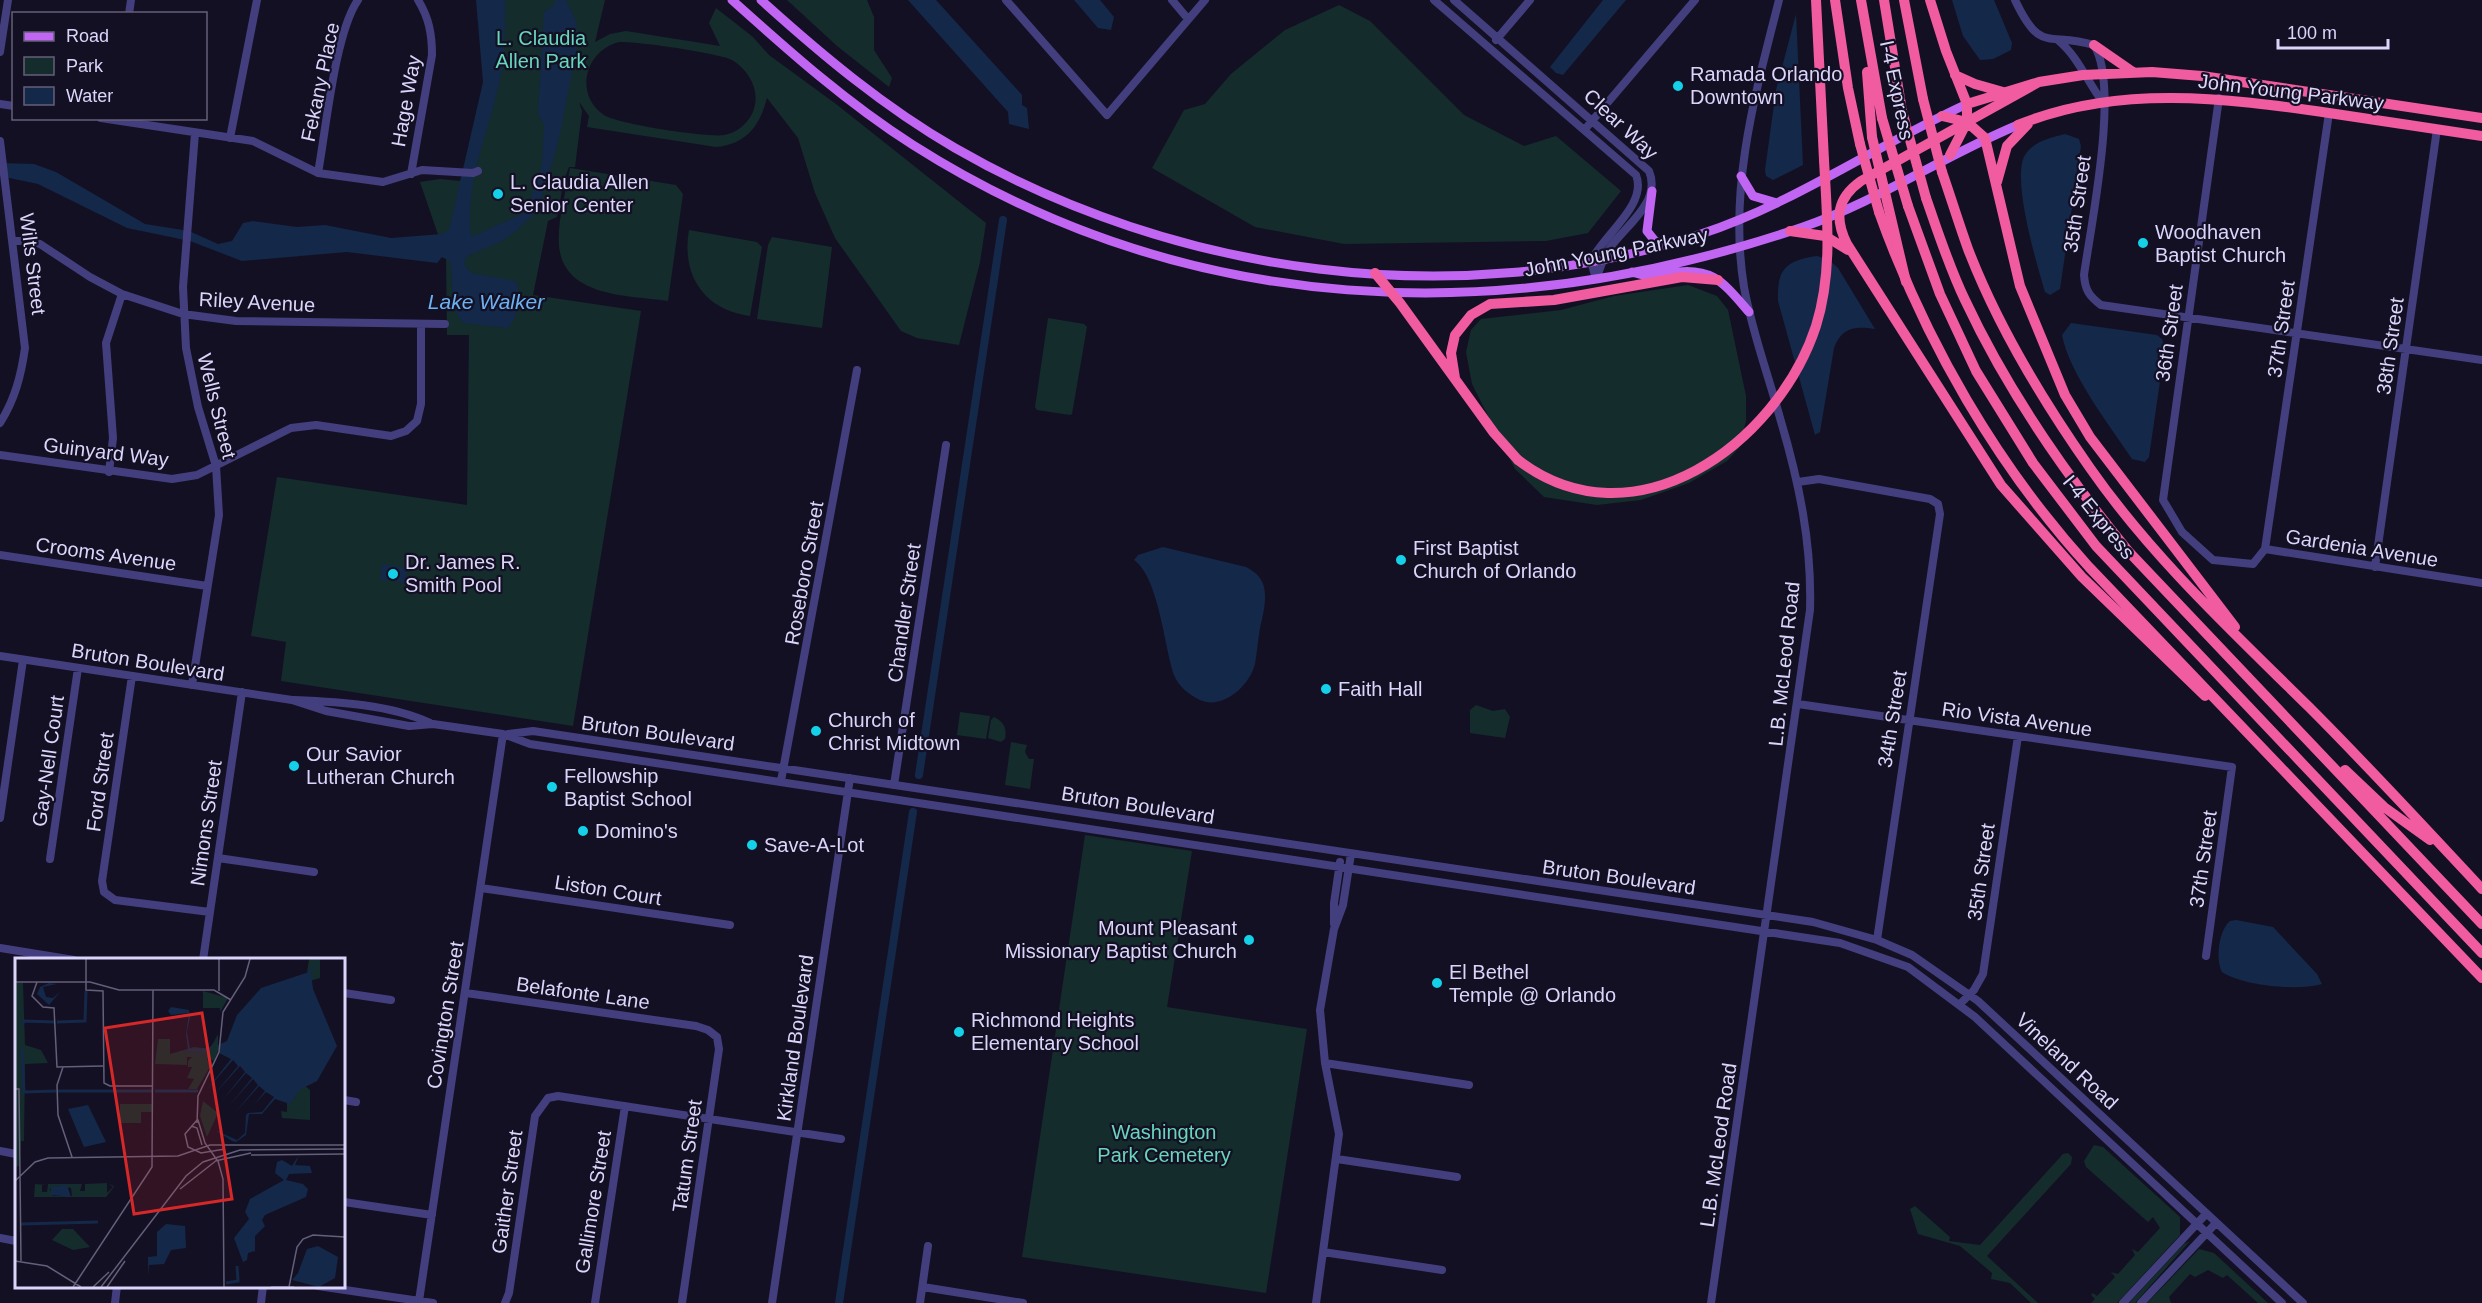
<svg xmlns="http://www.w3.org/2000/svg" width="2482" height="1303" font-family="Helvetica,sans-serif">
	<rect width="100%" height="100%" fill="#141023"/>
	<!-- green -->
	<path fill="#142c2c" fill-rule="evenodd" d="M488,0H605L595,42L610,34L626,31L720,46L709,23L716,8L753,37L769,55L836,104L986,223L980,262L959,345L917,338L901,331L835,238L815,193L798,138L767,98C760,125 747,144 716,147L587,127L589,116L579,102L582,111L575,167H569L564,180L557,217L548,221L533,295L641,311L573,726L281,681L286,642L251,636L277,477L467,505L469,335H447L446,258L420,182L440,179L460,181L493,70ZM619,42C635,41 720,53 732,60C750,71 762,93 752,114C746,125 736,133 724,135C708,138 617,124 604,115C573,94 586,50 619,42Z
		M787,0H867L874,17V50L892,78L889,87L837,46Z
		M1339,5L1370,21L1464,115L1524,146L1556,136L1621,191L1588,233L1546,241L1344,244L1255,227L1152,168L1184,110L1205,104L1231,74L1285,30Z
		M570,168L676,185L683,194L668,301C629,295 564,298 559,246C557,221 566,192 570,168Z
		M689,230L757,242L762,247L750,316C704,310 681,275 689,230Z
		M772,237L832,247L822,328L757,319L768,245Z
		M1688,285L1717,296L1728,310L1746,396V421L1739,448L1727,461L1689,483L1641,500L1597,505L1544,497L1515,469L1472,384L1466,352L1471,330L1481,319L1561,310L1614,296Z
		M1048,318L1084,324L1087,327L1072,414L1070,415L1037,410L1035,407Z
		M1476,705L1493,711L1505,709L1510,717L1505,738L1470,733V710Z
		M960,712L990,716L986,739L957,735Z
		M994,717C1004,722 1007,728 1005,739L1001,742L988,738L991,720Z
		M1011,742L1027,745L1025,752L1029,759H1034L1030,789L1005,785Z
		M1085,835L1192,851L1167,1007L1307,1029L1266,1293L1022,1257Z
		M2094,1145L2103,1147L2180,1217V1235L2117,1303H2091L2095,1299L2091,1295L2093,1293L2097,1296L2115,1277L2111,1272L2118,1274L2135,1255L2132,1249L2138,1252L2160,1228L2153,1217L2148,1222L2086,1167L2084,1161Z
		M2068,1153L2072,1157L2071,1164L1987,1256L2038,1303H2031L2010,1283L1991,1279L1992,1273L1960,1246L1918,1234L1910,1209L1915,1206L1950,1237L1949,1241L1980,1245L2063,1154Z
		M2190,1241L2135,1303H2129L2184,1244Z
		M2199,1249L2214,1253L2268,1303H2258L2227,1275L2223,1278L2208,1270L2195,1277L2190,1274L2169,1297L2171,1303H2147Z"/>
	<!-- water -->
	<path fill="#142849" d="M476,0H505C505,30 505,58 498,88C486,140 465,181 471,237L522,214L530,201L542,165L544,126L538,113L544,12L553,6L556,0H566L576,21L578,43L558,143L541,199L535,213L516,231L500,242L467,256L464,264L471,273L516,281C522,295 518,318 508,328L464,323C448,310 454,281 450,261L442,257L437,263L347,252L242,261L190,241L127,228L38,184L0,176V163L34,164L56,172L145,224L189,231L218,244L232,241L243,223L253,221L297,227L325,225L391,238L442,234L449,230L483,82Z
		M908,0H936L1022,95V105L1027,108L1029,129L1009,124L1008,112Z
		M1074,0H1100L1114,17L1111,30L1098,28Z
		M1603,0H1626L1563,75L1556,73L1550,67Z
		M1952,0H1994L2012,43L2011,50L1993,59L1980,60L1963,36Z
		M1796,14L1803,165L1773,180L1766,176L1765,170L1776,90Z
		M2065,134L2079,139L2081,146L2060,289L2050,295L2045,292C2037,265 2011,178 2025,155C2034,141 2050,138 2065,134Z
		M1817,256L1829,260L1838,268L1875,329C1855,326 1842,327 1834,348L1820,432L1815,435L1778,301C1777,269 1785,261 1817,256Z
		M2071,323L2157,335L2162,339L2165,347L2149,457L2145,462L2132,459C2110,426 2069,373 2062,335Z
		M1163,547L1246,567C1255,572 1261,576 1264,587C1267,600 1263,615 1260,628C1258,640 1257,652 1255,664C1249,687 1222,710 1200,700C1188,694 1179,687 1174,675C1164,646 1159,578 1134,560L1138,555Z
		M382,564L407,568L405,583L380,579Z
		M2236,920L2273,927L2317,974L2322,984C2298,991 2243,986 2222,972C2215,959 2219,930 2230,921Z"/>
	<g fill="none" stroke-linecap="round" stroke-linejoin="round">
		<!-- canal -->
		<path stroke="#142849" stroke-width="8" d="M919,775L1003,220
			M839,1303L913,812"/>
		<!-- minor -->
		<path stroke="#433f7e" stroke-width="8" d="M1006,0L1107,115L1205,0
			M1172,0L1188,19
			M1434,0L1636,175C1648,205 1603,235 1591,261L1596,279
			M1454,0L1649,171C1662,202 1625,226 1609,249C1603,258 1600,269 1596,279
			M2015,0C2041,55 2048,31 2094,45C2120,86 2091,224 2084,275C2085,290 2089,296 2101,305L2482,360
			M129,14L131,0
			M1496,40L1530,0
			M2059,41C2078,57 2087,81 2102,101
			M0,52L8,0
			M2219,98L2163,500L2182,532L2213,560L2253,564L2265,549
			M0,104L14,106
			M101,118L253,141L318,173L383,182L422,170L473,173L478,171
			M1586,128L1695,0
			M230,138L257,0
			M0,141L25,348C21,376 15,399 0,423
			M318,173C326,129 335,33 358,0
			M411,174L432,55C432,34 429,18 418,0
			M14,241H31L40,244L90,277L122,294L183,314L236,321L445,324
			M0,455L172,479L197,475L291,428L316,425L391,436L406,431L417,421L421,404V324
			M109,472L113,438L106,343L122,294
			M1798,482L1819,479L1930,499L1938,504L1940,514L1877,940
			M2265,549L2329,113
			M2265,549L2482,583
			M0,555L207,586
			M2375,567L2437,129
			M0,656L292,700C337,702 389,704 430,723
			M132,676L102,881L104,892L115,900L210,912
			M192,685L219,515L216,466L198,407L186,348L183,287L195,133
			M292,700L326,711L409,726L433,724L503,734L530,744L1840,943L1908,967L1975,1017L2282,1303
			M1798,704L2232,767L2206,956
			M508,734L533,731L1813,922L1877,940L1912,955L1978,1001L2303,1303
			M781,781L857,370
			M894,785L946,445
			M0,818L23,660
			M218,858L314,872
			M50,859L78,668
			M481,888L730,925
			M1334,924V903L1340,862
			M0,948L74,960
			M203,960L242,692
			M344,993L391,1000
			M466,993L696,1026L708,1030L717,1037L719,1049L682,1303
			M1959,1005L1974,990L1983,974L2018,736
			M1325,1063L1469,1085
			M344,1100L356,1102
			M0,1151L16,1154
			M1337,1159L1457,1177
			M344,1202L432,1215
			M0,1238L16,1241
			M1323,1252L1442,1270
			M318,1286L433,1303
			M923,1287L1023,1303
			M419,1301L503,734
			M115,1303L117,1286
			M261,1303L263,1286
			M505,1303L509,1293L535,1116L548,1098L558,1096L841,1139
			M595,1303L625,1106
			M772,1303L850,778
			M920,1303L928,1246
			M1316,1303L1339,1134L1325,1063L1320,1010L1334,929L1343,905L1351,854
			M1711,1303L1810,610C1812,543 1799,482 1780,418C1768,374 1752,332 1744,287C1728,189 1755,94 1779,0
			M2123,1303L2206,1214
			M2141,1303L2216,1223"/>
		<!-- major -->
		<path stroke="#c066f2" stroke-width="9" d="M732,0C790,52 847,103 913,145C1187,319 1501,330 1803,227C1878,201 1945,155 2018,125
			M761,0C822,55 884,107 955,148C1175,275 1457,315 1701,234C1795,203 1877,145 1967,104
			M1741,176L1753,196L1777,203
			M1652,191L1647,231L1655,241L1663,245
			M1632,272C1646,277 1655,275 1670,273C1712,266 1723,282 1749,312"/>
		<!-- highway -->
		<path stroke="#f15ba0" stroke-width="10" d="M1816,0L1824,160
			M1835,0L1848,88L1860,144
			M1861,0L1882,118
			M1884,0L1902,111
			M1904,0L1923,99
			M1930,0L1946,51L1967,104V122L1950,155
			M2094,45L2133,72
			M1867,72L1872,137
			M1955,75L1975,84L2003,92
			M2039,82L1861,181C1837,198 1834,218 1847,244L2001,485L2082,577L2205,696
			M1967,104L2039,82L2083,75L2152,72L2202,76L2482,118
			M1942,116L1967,122L1985,138L2020,286L2065,395L2090,437L2235,627
			M2018,125C2118,84 2225,98 2329,113C2380,121 2431,128 2482,136
			M1942,172C1951,198 1959,224 1968,249C1998,327 2043,401 2090,468C2152,557 2232,631 2309,707C2368,766 2425,828 2482,889
			M1997,182L2007,146L2028,124
			M1926,198C1938,232 1949,267 1965,300C2008,392 2065,474 2129,552L2482,924
			M1908,206L1940,294L1976,371L2033,463L2096,546L2482,953
			M1879,212C1925,341 1997,466 2089,567L2482,978
			M1790,231L1825,236L1848,250
			M1375,273L1400,303L1494,433L1518,460
			M1455,378L1451,353L1455,335L1471,315L1490,304L1554,300L1682,277L1718,280
			M2345,770L2384,807L2430,840"/>
		<!-- highway-bridge -->
		<path stroke="#f15ba0" stroke-width="10" d="M1923,99L1942,172
			M1902,111L1926,198
			M1882,118L1908,206
			M1872,137L1906,282
			M1860,144L1879,212
			M1518,460C1633,548 1777,445 1816,326C1833,272 1827,216 1824,160"/>
	</g>
	<!-- markers -->
	<g fill="#14d0e9" stroke="#141023" stroke-width="2">
		<circle cx="1678" cy="86" r="6"/>
		<circle cx="498" cy="194" r="6"/>
		<circle cx="2143" cy="243" r="6"/>
		<circle cx="1401" cy="560" r="6"/>
		<circle cx="393" cy="574" r="6"/>
		<circle cx="1326" cy="689" r="6"/>
		<circle cx="816" cy="731" r="6"/>
		<circle cx="294" cy="766" r="6"/>
		<circle cx="552" cy="787" r="6"/>
		<circle cx="583" cy="831" r="6"/>
		<circle cx="752" cy="845" r="6"/>
		<circle cx="1249" cy="940" r="6"/>
		<circle cx="1437" cy="983" r="6"/>
		<circle cx="959" cy="1032" r="6"/>
	</g>
	<g text-anchor="middle" dominant-baseline="central" stroke-width="4.5" stroke-linejoin="round" paint-order="stroke">
		<!-- park labels -->
		<g font-size="20" fill="#67d6bc" stroke="#141023">
			<text x="541" y="38">L. Claudia<tspan x="541" dy="23">Allen Park</tspan></text>
			<text x="1164" y="1132">Washington<tspan x="1164" dy="23">Park Cemetery</tspan></text>
		</g>
		<!-- poi labels -->
		<g font-size="20" fill="#dbd5fc" stroke="#141023" text-anchor="start">
			<text x="1690" y="74">Ramada Orlando<tspan x="1690" dy="23">Downtown</tspan></text>
			<text x="510" y="182">L. Claudia Allen<tspan x="510" dy="23">Senior Center</tspan></text>
			<text x="2155" y="232">Woodhaven<tspan x="2155" dy="23">Baptist Church</tspan></text>
			<text x="1413" y="548">First Baptist<tspan x="1413" dy="23">Church of Orlando</tspan></text>
			<text x="405" y="562">Dr. James R.<tspan x="405" dy="23">Smith Pool</tspan></text>
			<text x="1338" y="689">Faith Hall</text>
			<text x="828" y="720">Church of<tspan x="828" dy="23">Christ Midtown</tspan></text>
			<text x="306" y="754">Our Savior<tspan x="306" dy="23">Lutheran Church</tspan></text>
			<text x="564" y="776">Fellowship<tspan x="564" dy="23">Baptist School</tspan></text>
			<text x="595" y="831">Domino's</text>
			<text x="764" y="845">Save-A-Lot</text>
			<text x="1237" y="928" text-anchor="end">Mount Pleasant<tspan x="1237" dy="23">Missionary Baptist Church</tspan></text>
			<text x="1449" y="972">El Bethel<tspan x="1449" dy="23">Temple @ Orlando</tspan></text>
			<text x="971" y="1020">Richmond Heights<tspan x="971" dy="23">Elementary School</tspan></text>
		</g>
		<!-- street labels -->
		<g font-size="20" fill="#dbd5fc" stroke="#141023">
			<text transform="translate(320 82) rotate(-78)">Fekany Place</text>
			<text transform="translate(1897 90) rotate(78)">I-4 Express</text>
			<text transform="translate(2291 92) rotate(7)">John Young Parkway</text>
			<text transform="translate(406 101) rotate(-80)">Hage Way</text>
			<text transform="translate(1621 124) rotate(43)">Clear Way</text>
			<text transform="translate(2077 204) rotate(-82)">35th Street</text>
			<text transform="translate(1616 252) rotate(-11)">John Young Parkway</text>
			<text transform="translate(33 264) rotate(83)">Wilts Street</text>
			<text transform="translate(257 302) rotate(3)">Riley Avenue</text>
			<text transform="translate(2281 329) rotate(-82)">37th Street</text>
			<text transform="translate(2169 333) rotate(-82)">36th Street</text>
			<text transform="translate(2390 346) rotate(-82)">38th Street</text>
			<text transform="translate(217 406) rotate(76)">Wells Street</text>
			<text transform="translate(106 452) rotate(7)">Guinyard Way</text>
			<text transform="translate(2099 517) rotate(51)">I-4 Express</text>
			<text transform="translate(2362 548) rotate(9)">Gardenia Avenue</text>
			<text transform="translate(106 554) rotate(8)">Crooms Avenue</text>
			<text transform="translate(804 573) rotate(-80)">Roseboro Street</text>
			<text transform="translate(904 613) rotate(-82)">Chandler Street</text>
			<text transform="translate(148 662) rotate(9)">Bruton Boulevard</text>
			<text transform="translate(1784 664) rotate(-84)">L.B. McLeod Road</text>
			<text transform="translate(1892 719) rotate(-81)">34th Street</text>
			<text transform="translate(2017 719) rotate(8)">Rio Vista Avenue</text>
			<text transform="translate(658 733) rotate(8)">Bruton Boulevard</text>
			<text transform="translate(48 761) rotate(-82)">Gay-Nell Court</text>
			<text transform="translate(100 782) rotate(-82)">Ford Street</text>
			<text transform="translate(1138 805) rotate(9)">Bruton Boulevard</text>
			<text transform="translate(206 823) rotate(-82)">Nimons Street</text>
			<text transform="translate(2203 859) rotate(-82)">37th Street</text>
			<text transform="translate(1981 872) rotate(-82)">35th Street</text>
			<text transform="translate(1619 877) rotate(8)">Bruton Boulevard</text>
			<text transform="translate(608 890) rotate(9)">Liston Court</text>
			<text transform="translate(583 993) rotate(8)">Belafonte Lane</text>
			<text transform="translate(445 1015) rotate(-81)">Covington Street</text>
			<text transform="translate(795 1038) rotate(-82)">Kirkland Boulevard</text>
			<text transform="translate(2067 1061) rotate(43)">Vineland Road</text>
			<text transform="translate(1718 1145) rotate(-82)">L.B. McLeod Road</text>
			<text transform="translate(687 1156) rotate(-82)">Tatum Street</text>
			<text transform="translate(507 1192) rotate(-82)">Gaither Street</text>
			<text transform="translate(593 1202) rotate(-81)">Gallimore Street</text>
		</g>
		<!-- water labels -->
		<g font-size="21" font-style="italic" fill="#6cb2f3" stroke="#141023">
			<text x="486" y="301">Lake Walker</text>
		</g>
	</g>
	<!-- overview -->
	<g transform="translate(15 958)">
		<rect width="330" height="330" fill="#141023"/>
		<path d="M305,1V20L273,29V22H291L294,1ZM0,25H8L10,87L26,92L33,105L10,106L9,183H6L4,208L0,209ZM188,33L213,40L205,54V50H188ZM203,76V93L199,103L192,100L195,109L182,131H173L179,121L172,120L177,109H173V103L177,99H172V107L140,106L143,81H155V96L179,89L195,91ZM272,113L295,132V162L267,160L266,153L272,154ZM188,143L203,155L192,179L185,158ZM105,146H138V154H126V165H105ZM92,225V235L98,229L94,226L99,228L98,230L92,238L91,239H19L20,226L32,227H27V234H32L33,226H67L65,233H70V226ZM43,228L56,230L57,238H38L35,231ZM47,271H58L75,289L58,292L37,282Z" fill="#142c2c" fill-rule="evenodd"/>
		<path d="M304,1L296,15L298,31L322,88L302,123L284,132L275,146L260,141L247,156H234L231,177L221,184L217,183L200,172L222,182L230,175L231,157L233,155L247,154L259,139L251,134L239,147L250,133L244,128L220,155L243,127L238,121L214,148L237,120L231,115L206,144L230,114L225,108L198,138L223,108L218,102L190,134L216,101L204,95L203,87L212,83L222,57L246,30L294,14ZM34,25L42,26L28,29L31,39L38,40L46,33L34,47L22,36L25,29ZM156,49L174,52L175,59L172,74L175,91L194,90L203,80L194,93H175L180,97H195L181,98L173,93L169,97L173,91L171,76L174,55L156,57L153,53ZM73,147L91,184L69,189L53,151ZM284,197L280,207L295,208L297,215L274,216L271,222L288,226L293,231L291,239L250,257L247,262L250,268L240,278V293L233,295L232,302L228,304L219,280L234,261L230,254L235,241L269,222L260,215L262,204L267,202L277,208ZM52,227L56,239L36,237V229ZM151,266L170,268L171,290L156,292L149,306L134,307L133,318V299L142,298V274ZM303,288L323,299L320,320L304,329L277,322L283,315L292,291Z" fill="#142849"/>
		<path fill="none" stroke="#142849" stroke-width="3" d="M42,64L70,63L71,33M7,67L9,63L40,64M7,91L9,134L41,133M43,133H137M140,133H183M6,266L83,264M211,325L223,323L222,308"/>
		<path fill="none" stroke="#645f7a" stroke-width="1.5" d="M71,1V32L88,33L89,125L95,128H137M204,1V33M0,24H75L104,32H199L216,42M22,24L17,38L28,49L39,50L42,109L88,108M48,109L42,127L43,157L57,199M0,131H4L6,303M183,161L170,176L173,189L186,195L210,191M183,162L190,185L202,202M182,165L183,138L204,94L208,54L230,19L235,1M176,168L182,170L187,187M236,197L330,196M200,203L236,195M203,203L208,221L209,329M0,223L20,204L33,200L163,198L195,187H330M165,231L202,202M0,303L32,308L66,329M58,329L137,209L138,32M78,329L94,314M86,329L171,218L188,204L225,192L330,191M92,329L110,303M256,329H279M274,329L282,289L288,281L298,277L330,279"/>
		<path fill="#d62828" fill-opacity="0.15" stroke="#d62828" stroke-width="3" d="M187,55L217,241L119,256L90,70Z"/>
		<rect width="330" height="330" fill="none" stroke="#dbd5fc" stroke-width="3"/>
	</g>
	<!-- legend -->
	<rect x="12" y="12" width="195" height="108" fill="#141023" stroke="#645f7a" stroke-width="1.5"/>
	<rect x="24" y="32" width="30" height="9" fill="#c066f2" stroke="#645f7a" stroke-width="1.5"/>
	<text x="66" y="42" font-size="18" fill="#dbd5fc">Road</text>
	<rect x="24" y="57" width="30" height="18" fill="#142c2c" stroke="#645f7a" stroke-width="1.5"/>
	<text x="66" y="72" font-size="18" fill="#dbd5fc">Park</text>
	<rect x="24" y="87" width="30" height="18" fill="#142849" stroke="#645f7a" stroke-width="1.5"/>
	<text x="66" y="102" font-size="18" fill="#dbd5fc">Water</text>
	<!-- scale -->
	<path d="M2278 39v9h110v-9" fill="none" stroke="#dbd5fc" stroke-width="3"/>
	<text x="2287" y="39" font-size="18" fill="#dbd5fc" stroke="#141023" stroke-width="4.5" paint-order="stroke">100 m</text>
</svg>
